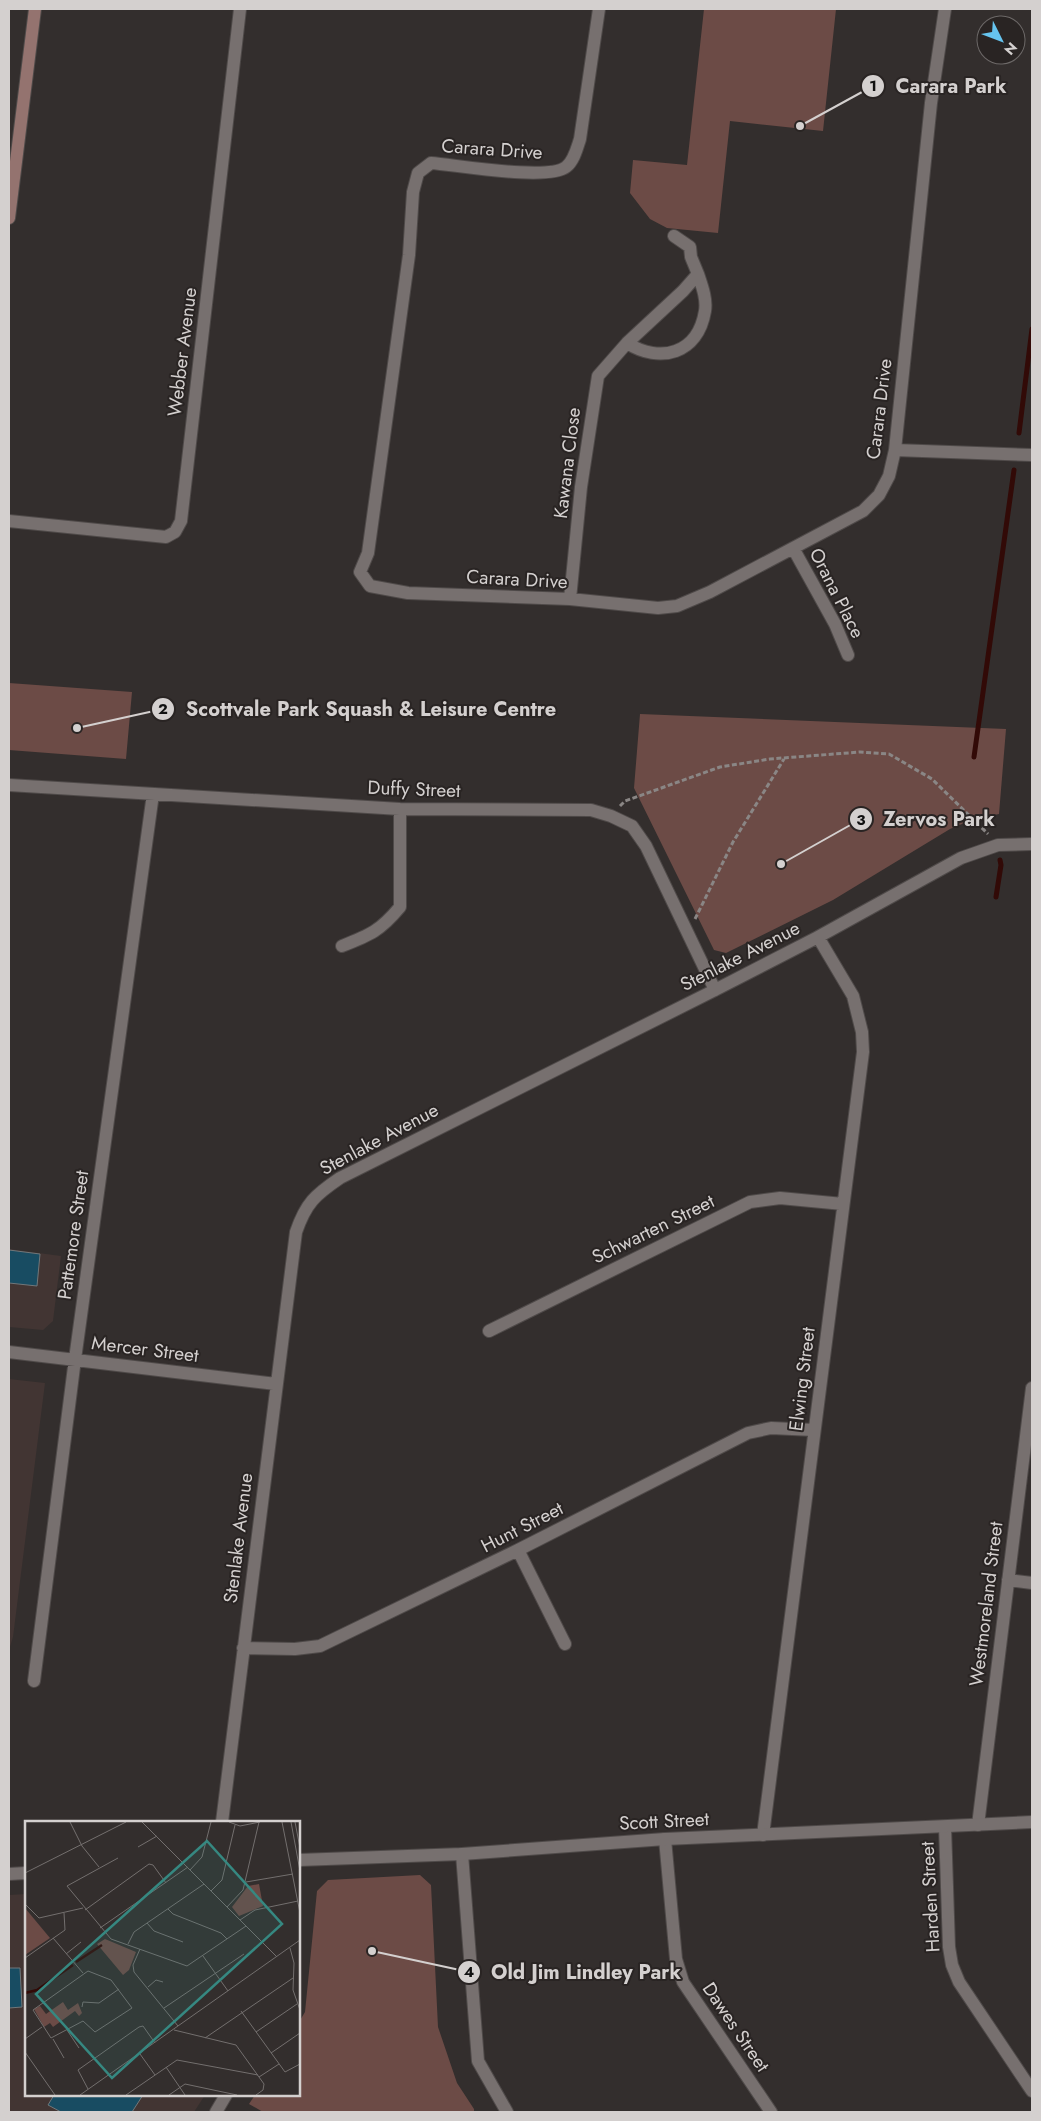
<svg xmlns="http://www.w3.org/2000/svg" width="1041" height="2121" font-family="Jost,sans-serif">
	<rect width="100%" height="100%" fill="#332e2d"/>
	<!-- built -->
	<path fill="#423533" d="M9,1249L61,1256L53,1321L43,1330L9,1327Z
		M9,1379L45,1383L13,1637L9,1650Z
		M26,1894V2095H205L194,2112H9V1895Z"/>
	<!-- green -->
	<path fill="#6c4b46" d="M704,9H836L823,131L730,121L718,233L667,228L650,219L630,193L633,160L687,165Z
		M9,683L132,692L126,759L9,750Z
		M640,714L1006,729L999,814L974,819L950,829L833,900L726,953L714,950L634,788Z
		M420,1875L431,1885L438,2027L457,2083L474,2109V2112H263L249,2104L255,2095H299V2022L305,2012L317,1891L328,1880Z"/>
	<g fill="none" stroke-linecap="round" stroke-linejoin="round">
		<!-- stream -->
		<path stroke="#320a07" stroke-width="5" d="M1019,433L1032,329
			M974,757L1014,470
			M996,897L1001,865L1000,860"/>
	</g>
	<!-- building -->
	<path fill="#184c62" stroke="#71777a" d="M9,1250L40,1254L37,1286L9,1283Z
		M9,1968H20L22,2007L9,2008Z
		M54,2095H143L132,2112H61L48,2105Z"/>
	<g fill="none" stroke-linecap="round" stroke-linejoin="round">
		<defs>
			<path id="minor" d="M599,9L580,139C577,148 574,161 566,167C548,181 457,165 431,163L418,173L413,192L409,255L368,553L360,572L370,586L408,593L570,599L658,608L677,606L710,592L863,511L879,495L889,476L895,450L931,103L945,9
				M627,343C660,364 698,354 705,311C707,299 702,286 698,274
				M895,450L1032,455
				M9,521L166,537L175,532L181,521L240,9
				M793,548L835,624L848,655
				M570,599L581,487L598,376L627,343L683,291L698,274L691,257L690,247L674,236
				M9,785L400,809L591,810L611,816L632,826L646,846L715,990
				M342,946C370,935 380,931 400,907V809
				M489,1331L750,1202L780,1198L843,1204
				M9,1352L276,1384
				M518,1550L565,1644
				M1008,1580L1032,1583
				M243,1648L295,1649L320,1646L518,1550L748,1433L771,1428L814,1430
				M34,1681L75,1359L153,794
				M222,1822L296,1232C306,1203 315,1195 340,1178L715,990L818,937L961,858L998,845L1032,844
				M978,1825L1032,1388
				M945,1827L949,1947L952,1965L959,1982L1032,2091
				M763,1835L863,1052L862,1032L853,996L818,937
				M665,1839L676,1959L683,1982L771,2112
				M462,1854L478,2061L507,2112
				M216,2112L226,2095"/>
			<path id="tertiary" d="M299,1860L462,1854L665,1839L1032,1822
				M9,1874L26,1873"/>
			<path id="secondary" d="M9,218L35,9"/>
		</defs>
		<!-- minor casing -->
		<use href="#minor" stroke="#4f4a49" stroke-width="14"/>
		<!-- tertiary casing -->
		<use href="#tertiary" stroke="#4f4a49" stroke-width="14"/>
		<!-- secondary casing -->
		<use href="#secondary" stroke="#4f4a49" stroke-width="14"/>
		<!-- path -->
		<path stroke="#8a8685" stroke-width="3" stroke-dasharray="5 2.5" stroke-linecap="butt" d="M620,806L625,801L720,767L770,759L860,752L889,754L932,779L988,834
			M695,919L733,842L784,759"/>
		<!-- minor -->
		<use href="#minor" stroke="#77706f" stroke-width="12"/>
		<!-- tertiary -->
		<use href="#tertiary" stroke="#77706f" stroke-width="12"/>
		<!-- secondary -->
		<use href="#secondary" stroke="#94736f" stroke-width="12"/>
	</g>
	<g text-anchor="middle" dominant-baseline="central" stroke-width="4" stroke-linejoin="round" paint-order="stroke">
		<!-- street labels -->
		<g font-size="19" fill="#d4d0cf" stroke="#292423">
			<text transform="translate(492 149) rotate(4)">Carara Drive</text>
			<text transform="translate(182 352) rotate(-83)">Webber Avenue</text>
			<text transform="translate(879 409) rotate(-83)">Carara Drive</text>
			<text transform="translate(567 463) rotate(-83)">Kawana Close</text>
			<text transform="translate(517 579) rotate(3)">Carara Drive</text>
			<text transform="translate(837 593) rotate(63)">Orana Place</text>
			<text transform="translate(414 789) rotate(2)">Duffy Street</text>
			<text transform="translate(740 956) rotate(-27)">Stenlake Avenue</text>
			<text transform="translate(379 1139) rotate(-28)">Stenlake Avenue</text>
			<text transform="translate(653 1229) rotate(-26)">Schwarten Street</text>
			<text transform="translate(73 1235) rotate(-82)">Pattemore Street</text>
			<text transform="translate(145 1349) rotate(7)">Mercer Street</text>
			<text transform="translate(802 1379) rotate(-83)">Elwing Street</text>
			<text transform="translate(522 1527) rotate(-27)">Hunt Street</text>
			<text transform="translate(238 1538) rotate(-83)">Stenlake Avenue</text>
			<text transform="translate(986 1604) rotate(-83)">Westmoreland Street</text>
			<text transform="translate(664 1821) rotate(-3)">Scott Street</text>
			<text transform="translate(930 1897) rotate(-93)">Harden Street</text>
			<text transform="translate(736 2027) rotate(56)">Dawes Street</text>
		</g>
	</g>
	<!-- overview -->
	<g transform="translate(25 1821)">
		<rect width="275" height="275" fill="#332e2d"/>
		<path d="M234,63L238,85L214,95L207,86L223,65ZM0,87L25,117L0,134ZM80,118L111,131L104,149L98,154L72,123ZM38,181L43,189L53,182L57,192L54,195L50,190L28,206L25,202L19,206L9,188L15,185L21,193Z" fill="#6c4b46"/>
		<path fill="none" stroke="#320a07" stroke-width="2.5" d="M51,141L77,124M0,172L12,169L48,144"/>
		<path fill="none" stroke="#736f6e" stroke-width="1" d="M45,1L57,25L74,46M117,1L252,136M204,1L215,5L235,1M257,1L275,92M266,1L275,50M270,1L275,27M113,26L132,15M93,37L42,65L86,118L162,145L221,105M165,49L177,36L186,1M0,52L101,1M221,61L268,53M186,70L197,59L210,4M0,83L14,97L58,87M202,86L218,69L234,1M143,88L148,93L196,112L202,118M60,89L124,43L128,44L141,62M215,99L230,89L273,80M122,102L129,110L158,121M75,107L163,46M28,117L58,152M103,123L109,111L179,63M265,127L269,142L268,169L275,189M115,128L108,144L109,151L153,205M41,133L56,121M178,135L203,170M0,137L40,109L39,92M63,150L86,159L107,187L70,211L58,200L26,217L8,189ZM123,166L131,159L138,161M57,186L58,181L74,182L94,168M139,187L219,133M216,190L260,251L275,243M42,209L54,227M149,209L211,224L239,263L238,269L231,274M231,211L272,183M180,217L268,157M0,218L17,206M28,218L39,237M0,231L30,274M246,232L275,212M115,233L130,254M141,246L160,274M234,256L254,243M63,268L53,249L114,206L118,205L130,222M55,274L275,119M101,274L152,239L233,254M144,274L160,263L212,274"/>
		<path fill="#368881" fill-opacity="0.15" stroke="#368881" stroke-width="2.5" d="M182,20L257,103L87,257L11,173Z"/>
		<rect width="275" height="275" fill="none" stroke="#d4d0cf" stroke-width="2.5"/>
	</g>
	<!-- callouts -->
	<path fill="none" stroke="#d4d0cf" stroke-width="2" d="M800 126L873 86M77 728L163 709M781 864L861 819M372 1951L469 1972"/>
	<g fill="#d4d0cf" stroke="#292423" stroke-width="2">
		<circle cx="800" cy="126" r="5"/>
		<circle cx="77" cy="728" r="5"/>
		<circle cx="781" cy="864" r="5"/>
		<circle cx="372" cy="1951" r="5"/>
		<circle cx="873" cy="86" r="12"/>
		<circle cx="163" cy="709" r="12"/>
		<circle cx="861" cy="819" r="12"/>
		<circle cx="469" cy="1972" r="12"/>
	</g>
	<g font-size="15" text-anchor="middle" font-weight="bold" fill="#111">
		<text x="873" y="91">1</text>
		<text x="163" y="714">2</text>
		<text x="861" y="825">3</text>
		<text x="469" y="1977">4</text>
	</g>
	<g font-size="20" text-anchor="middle" font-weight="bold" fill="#d4d0cf" stroke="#292423" stroke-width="4" stroke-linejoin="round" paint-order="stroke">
		<text x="951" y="93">Carara Park</text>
		<text x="371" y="716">Scottvale Park Squash &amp; Leisure Centre</text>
		<text x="939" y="826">Zervos Park</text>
		<text x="586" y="1979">Old Jim Lindley Park</text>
	</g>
	<!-- border -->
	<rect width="1041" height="2121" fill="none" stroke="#d4d0cf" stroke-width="20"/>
	<!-- north arrow -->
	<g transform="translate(1001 40) rotate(132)"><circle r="24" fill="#292423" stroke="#6d6968"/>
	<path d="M0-4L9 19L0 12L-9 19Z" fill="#66c4ef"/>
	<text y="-8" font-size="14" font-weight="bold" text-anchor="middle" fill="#d4d0cf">N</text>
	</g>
</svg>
